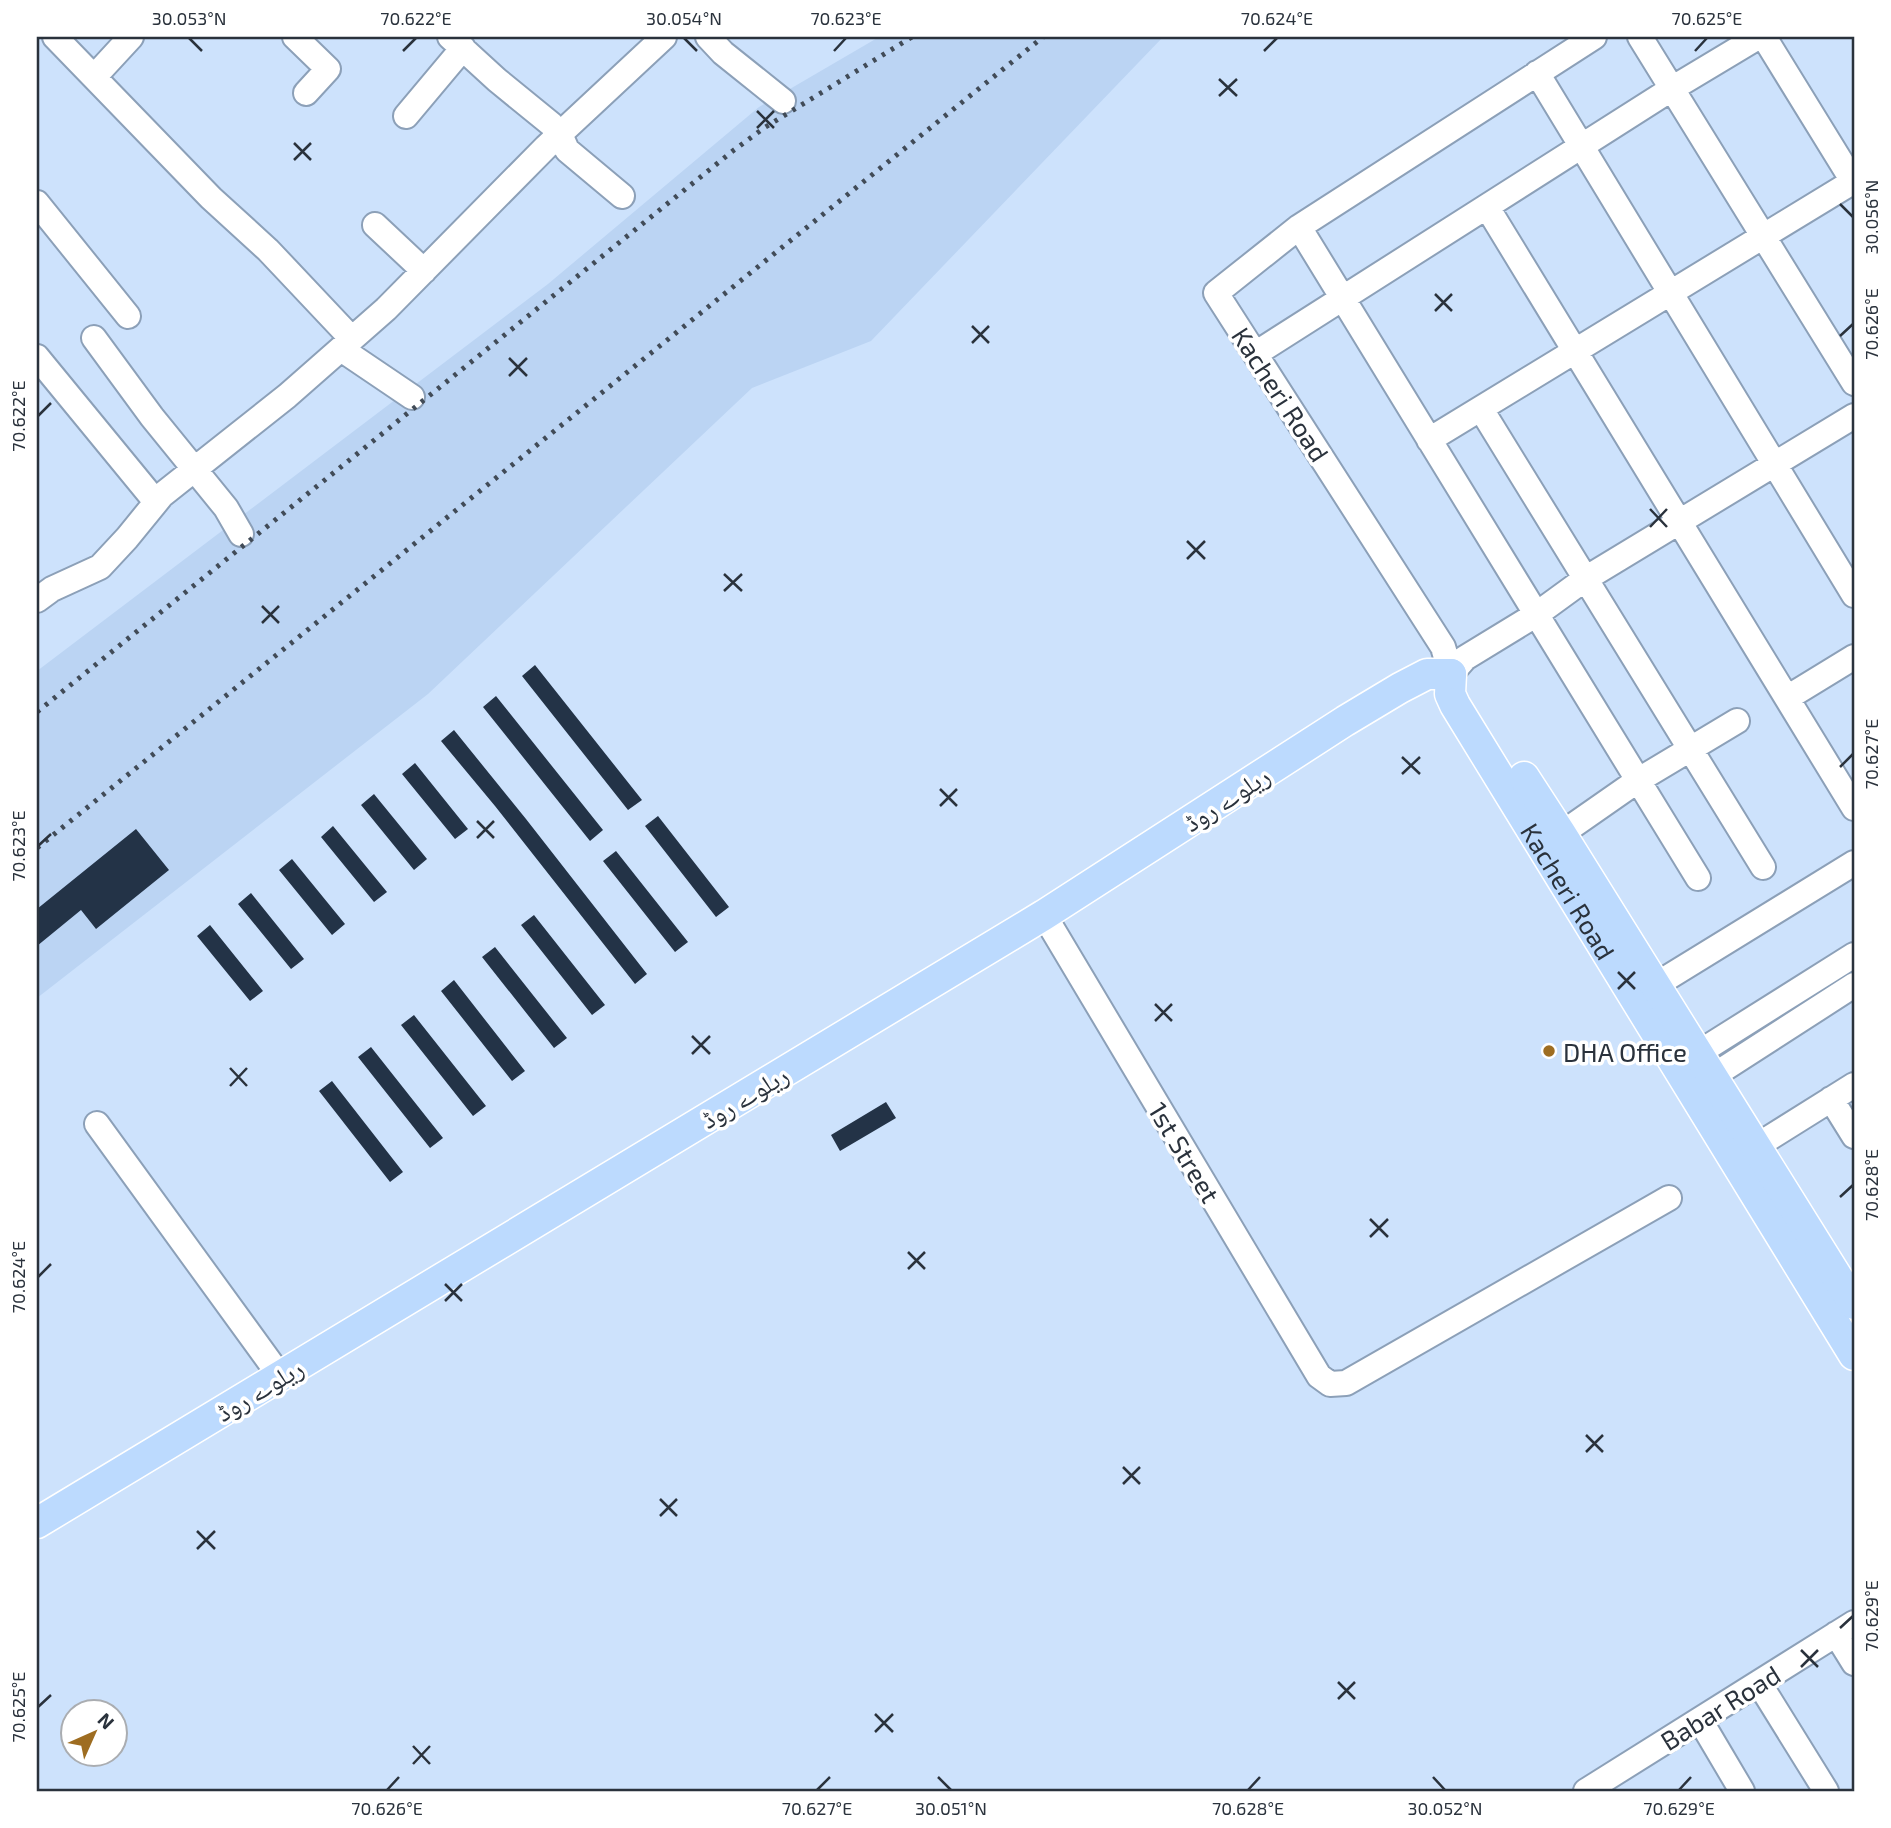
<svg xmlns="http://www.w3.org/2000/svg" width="1891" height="1828" font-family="'Exo 2','Noto Naskh Arabic',sans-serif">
	<rect width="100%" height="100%" fill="#cde2fc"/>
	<!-- built -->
	<path fill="#bbd4f3" d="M879,37H1163L871,341L752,388L428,694L37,998V671L548,284L759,107Z"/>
	<!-- building -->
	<path fill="#233347" d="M535,665L642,800L628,810L522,676Z
		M496,696L603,830L590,841L483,707Z
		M454,730L526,819L647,974L635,984L495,806L441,741Z
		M415,763L468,829L455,839L402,774Z
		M374,794L427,859L414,870L361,805Z
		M658,816L729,907L716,917L645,826Z
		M333,826L387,892L374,902L321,837Z
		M136,829L169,870L96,929L81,910L37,946V909Z
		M616,851L688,942L675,952L603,861Z
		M292,859L345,924L332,935L279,870Z
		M251,893L304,959L291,969L238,904Z
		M534,915L605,1005L592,1015L521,925Z
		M210,925L263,991L250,1001L197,936Z
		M495,947L567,1038L554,1048L482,957Z
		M454,980L525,1071L512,1081L441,991Z
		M414,1015L486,1106L473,1116L401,1025Z
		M371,1047L443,1138L430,1148L358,1057Z
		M332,1081L403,1172L390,1182L319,1091Z
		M886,1102L896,1118L840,1151L831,1135Z"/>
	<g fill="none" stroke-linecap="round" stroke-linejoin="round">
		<defs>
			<path id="minor" d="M55,37L211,198L268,250L352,339
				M295,37L328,69L306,93
				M450,37L497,80L551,124L560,134L567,150L622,196
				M708,37L723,53L783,101
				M1640,37L1854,383
				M1764,37L1854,183
				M1537,73L1854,595
				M95,76L131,37
				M406,116L463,48
				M37,203L128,316
				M1487,207L1854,808
				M375,225L424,271
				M1299,227L1698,878
				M94,338L152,417L226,508L241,534
				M341,349L412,397
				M1255,354L1673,88L1758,37
				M37,357L156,502
				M1481,409L1763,867
				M1429,440L1854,181
				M37,600L52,589L100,567L127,538L162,495L287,396L386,309L546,147L664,37
				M1451,674L1443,647L1216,293L1299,227L1594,37
				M1451,674L1465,658L1537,614L1585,579L1854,416
				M1787,698L1854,657
				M1561,834L1637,781L1737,721
				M1044,915L1319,1376L1330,1384L1346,1383L1669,1198
				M1654,986L1854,863
				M1684,1062L1854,955
				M1699,1085L1854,985
				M1831,1099L1854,1136
				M97,1124L280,1376
				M1755,1147L1854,1085
				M1836,1634L1854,1663
				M1759,1683L1826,1791
				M1700,1720L1742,1791
				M1586,1791L1854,1623"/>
			<g id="major">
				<path id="s1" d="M1451,674L1450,694L1455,705L1854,1355"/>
				<path d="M1524,777L1561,834L1854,1304"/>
				<path d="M37,1523L1044,915L1345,721L1400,688L1427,674H1451"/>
			</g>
		</defs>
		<!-- minor casing -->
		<use href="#minor" stroke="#8ca0b8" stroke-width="28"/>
		<!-- major casing -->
		<use href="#major" stroke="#fff" stroke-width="33"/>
		<!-- minor -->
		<use href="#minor" stroke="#fff" stroke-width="24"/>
		<!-- major -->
		<use href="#major" stroke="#bcdafe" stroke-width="30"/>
		<!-- rail -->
		<path stroke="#414b57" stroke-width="5" stroke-dasharray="3.5 7" stroke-linecap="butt" d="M37,712L734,150L764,128L912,37
			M37,848L1043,37"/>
	</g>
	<!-- ticks -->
	<path fill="none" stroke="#2a323c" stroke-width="2.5" d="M189,38L202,51M684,38L697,51M403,51L416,38M834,51L846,38M1264,51L1277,38M1695,51L1707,38M1219,79L1237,96M1219,96L1237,79M757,111L774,128M757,128L774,111M294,143L311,160M294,160L311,143M1840,204L1853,217M1435,294L1452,311M1435,311L1452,294M972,326L989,343M1840,336L1853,324M972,343L989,326M509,358L527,376M509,376L527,358M38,416L51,403M1650,509L1667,527M1650,527L1667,509M1187,541L1205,559M1187,559L1205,541M724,574L742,591M724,591L742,574M262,606L279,623M262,623L279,606M1402,757L1420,774M1840,767L1853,754M1402,774L1420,757M940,789L957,806M940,806L957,789M477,821L494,838M477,838L494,821M38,846L51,834M1618,972L1635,989M1618,989L1635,972M1155,1004L1172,1021M1155,1021L1172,1004M692,1036L710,1054M692,1054L710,1036M230,1068L247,1086M230,1086L247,1068M1840,1197L1853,1185M1370,1219L1388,1237M1370,1237L1388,1219M908,1252L925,1269M908,1269L925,1252M38,1277L51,1264M445,1284L462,1301M445,1301L462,1284M1586,1435L1603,1452M1586,1452L1603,1435M1123,1467L1140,1484M1123,1484L1140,1467M660,1499L677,1516M660,1516L677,1499M197,1531L215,1549M197,1549L215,1531M1840,1628L1853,1616M1801,1650L1818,1667M1801,1667L1818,1650M1338,1682L1355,1699M1338,1699L1355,1682M38,1707L51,1695M875,1714L893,1732M875,1732L893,1714M413,1746L430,1764M413,1764L430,1746M938,1777L951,1790M1433,1777L1445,1790M387,1790L399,1777M817,1790L830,1777M1248,1790L1260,1777M1679,1790L1691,1777"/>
	<!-- markers -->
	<circle fill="#9e6d21" stroke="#fff" stroke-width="2.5" cx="1549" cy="1051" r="7"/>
	<g text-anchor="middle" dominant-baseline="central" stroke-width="7" stroke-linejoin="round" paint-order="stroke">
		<!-- street labels -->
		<g font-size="26" fill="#2a323c" stroke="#fff">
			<text transform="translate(1281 394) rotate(57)">Kacheri Road</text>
			<text transform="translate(1226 798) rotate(-33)">ریلوے روڈ</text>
			<text stroke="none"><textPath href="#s1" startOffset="250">Kacheri Road</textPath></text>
			<text transform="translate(744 1096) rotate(-31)">ریلوے روڈ</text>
			<text transform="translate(1185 1152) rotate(59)">1st Street</text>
			<text transform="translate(259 1389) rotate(-31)">ریلوے روڈ</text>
			<text transform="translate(1720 1707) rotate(-32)">Babar Road</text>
		</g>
		<!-- poi labels -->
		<g font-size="26" fill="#2a323c" stroke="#fff" text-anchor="start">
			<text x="1563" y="1051">DHA Office</text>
		</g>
	</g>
	<!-- border -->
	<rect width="1891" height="1828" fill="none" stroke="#ffffff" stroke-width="77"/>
	<!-- north arrow -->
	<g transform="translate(94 1733) rotate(45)"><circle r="33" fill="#ffffff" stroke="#aaadb1" stroke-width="2"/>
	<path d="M0-5L12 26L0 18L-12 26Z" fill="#9e6d21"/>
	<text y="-10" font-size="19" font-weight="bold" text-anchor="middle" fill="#2a323c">N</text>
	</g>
	<rect x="38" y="38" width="1815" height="1752" fill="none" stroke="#2a323c" stroke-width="2.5"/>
	<g font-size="18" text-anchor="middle" fill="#2a323c">
		<text x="189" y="25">30.053°N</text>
		<text x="416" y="25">70.622°E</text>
		<text x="684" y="25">30.054°N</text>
		<text x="846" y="25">70.623°E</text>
		<text x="1277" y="25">70.624°E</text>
		<text x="1707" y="25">70.625°E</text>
		<text transform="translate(1872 217) rotate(-90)" y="6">30.056°N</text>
		<text transform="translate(1872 324) rotate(-90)" y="6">70.626°E</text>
		<text transform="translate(19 416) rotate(-90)" y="6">70.622°E</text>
		<text transform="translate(1872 754) rotate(-90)" y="6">70.627°E</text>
		<text transform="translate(19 846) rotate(-90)" y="6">70.623°E</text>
		<text transform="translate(1872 1185) rotate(-90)" y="6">70.628°E</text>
		<text transform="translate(19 1277) rotate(-90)" y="6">70.624°E</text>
		<text transform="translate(1872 1616) rotate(-90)" y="6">70.629°E</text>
		<text transform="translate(19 1707) rotate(-90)" y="6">70.625°E</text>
		<text x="387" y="1815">70.626°E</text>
		<text x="817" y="1815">70.627°E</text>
		<text x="951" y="1815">30.051°N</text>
		<text x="1248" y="1815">70.628°E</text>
		<text x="1445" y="1815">30.052°N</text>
		<text x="1679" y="1815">70.629°E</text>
	</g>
</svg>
